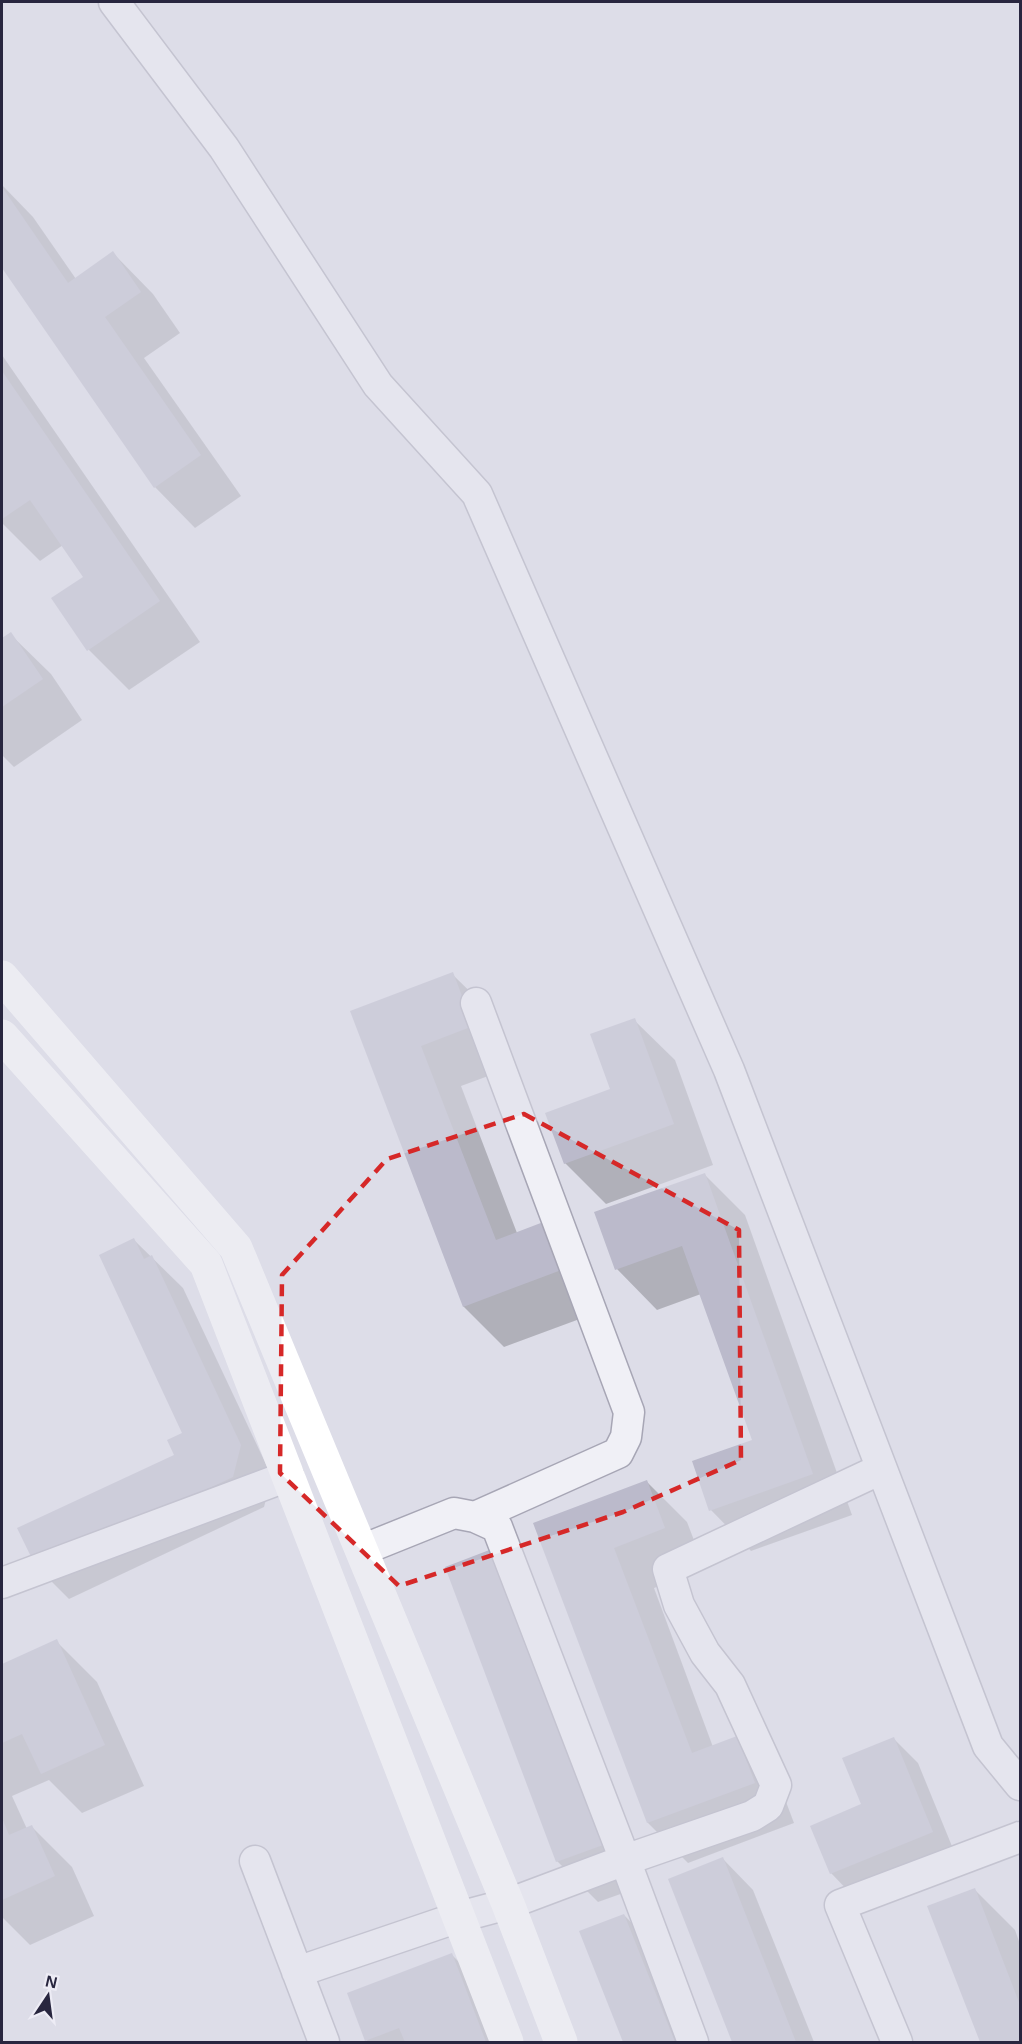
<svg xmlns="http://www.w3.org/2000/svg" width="1022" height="2044" font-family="Arial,sans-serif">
	<rect width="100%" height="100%" fill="#dddde8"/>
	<!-- shadow -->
	<path fill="#0003" d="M2,185L33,217L76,279L113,253L153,294L180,333L144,358L241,496L195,528L155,487L2,266Z
		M2,355L200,642L129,690L89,650L85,577L63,545L40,561L2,523V457L5,455L2,449Z
		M10,634L51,674L82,720L14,767L2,755V640Z
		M452,974L493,1014L513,1067L461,1086L517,1233L546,1223L604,1310L504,1347L464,1307L352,1012Z
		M634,1020L675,1060L713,1165L606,1204L565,1163L612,1090Z
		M704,1174L745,1215L852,1515L751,1551L711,1510L754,1440L701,1294L657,1310L617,1269Z
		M134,1240L183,1288L272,1477L264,1507L69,1599L38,1568L176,1456L184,1433Z
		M647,1482L687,1522L705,1569L654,1588L713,1747L736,1738L777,1778L794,1823L688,1863L648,1823L535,1524Z
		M492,1551L643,1886L598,1902L557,1861Z
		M56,1641L97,1682L144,1786L82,1813L49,1780L12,1796L27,1829L32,1827L72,1867L94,1916L30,1945L2,1917V1666Z
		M894,1739L918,1763L956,1856L855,1898L831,1873Z
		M723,1859L753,1890L814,2042H734L670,1880Z
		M974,1889L1015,1930L1020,1944V2042H982L929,1907Z
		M624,1915L664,1956L699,2042H624L581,1932Z
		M452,1955L492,1995L510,2042H369L366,2040Z"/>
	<!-- building -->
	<path fill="#bbbacb" d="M2,187L68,283L113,251L141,292L105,317L201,455L154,488L2,268Z
		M2,371L160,601L87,651L51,598L83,577L30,500L2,519V456L3,454L2,452Z
		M11,632L43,679L2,707V638Z
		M453,972L473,1026L421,1046L496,1240L546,1221L564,1269L463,1307L350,1011Z
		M635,1018L674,1124L564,1164L545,1113L610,1089L590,1034Z
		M705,1173L813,1474L709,1511L692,1461L752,1440L682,1246L615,1270L594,1212Z
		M134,1238L144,1259L152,1255L241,1445L233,1477L37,1569L17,1528L174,1455L167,1440L182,1433L99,1255Z
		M647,1480L665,1528L614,1548L692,1753L737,1736L755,1783L647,1823L533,1523Z
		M492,1549L603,1845L556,1862L445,1567Z
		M57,1639L105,1745L41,1774L22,1734L2,1743V1664Z
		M894,1737L933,1832L830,1874L810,1826L861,1804L842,1758Z
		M2,1818L9,1835L32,1825L55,1876L2,1900Z
		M723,1857L796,2042H732L668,1879Z
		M975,1888L1020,2005V2042H980L927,1906Z
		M624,1914L675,2042H623L579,1931Z
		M452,1953L486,2042H405L399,2028L365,2041L347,1993Z"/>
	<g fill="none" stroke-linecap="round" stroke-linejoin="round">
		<defs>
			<path id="minor" d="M114,2L224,148L378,385L477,494L729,1070L988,1746L1020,1785
				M475,1517L618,1453L626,1437L629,1412L476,1003
				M362,1550L454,1513L475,1517L497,1527L625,1860L693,2042
				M2,1583L288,1476
				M255,1861L324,2042
				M297,1972L459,1917L508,1904L625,1860L752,1816L768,1806L776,1785L730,1685L705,1653L679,1605L668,1569L881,1469
				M897,2042L840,1905L1020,1837"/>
		</defs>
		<!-- minor casing -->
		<use href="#minor" stroke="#a7a6b5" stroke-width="33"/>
		<!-- minor -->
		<use href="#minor" stroke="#f0f0f6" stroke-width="30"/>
		<!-- secondary -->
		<path stroke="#fff" stroke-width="33" d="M2,977L236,1248L508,1904L561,2042
			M2,1036L206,1264L507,2042"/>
	</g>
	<!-- marked area -->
	<path d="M0 0H1022V2044H0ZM524,1114L739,1230L741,1460L623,1512L399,1586L280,1473L282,1275L387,1159Z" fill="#dddde8" fill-opacity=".55" fill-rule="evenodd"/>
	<path fill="none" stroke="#d62828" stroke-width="4.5" stroke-dasharray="12 8" stroke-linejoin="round" d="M524,1114L739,1230L741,1460L623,1512L399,1586L280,1473L282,1275L387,1159Z"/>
	<!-- border -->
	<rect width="1022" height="2044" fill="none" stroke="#28263f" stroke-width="6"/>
	<!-- north arrow -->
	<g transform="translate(48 1996) rotate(13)" stroke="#edecf5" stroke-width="4.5" paint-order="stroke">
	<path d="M0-4.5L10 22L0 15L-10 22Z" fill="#28263f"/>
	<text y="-9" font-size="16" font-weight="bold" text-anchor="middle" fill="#28263f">N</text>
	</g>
</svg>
